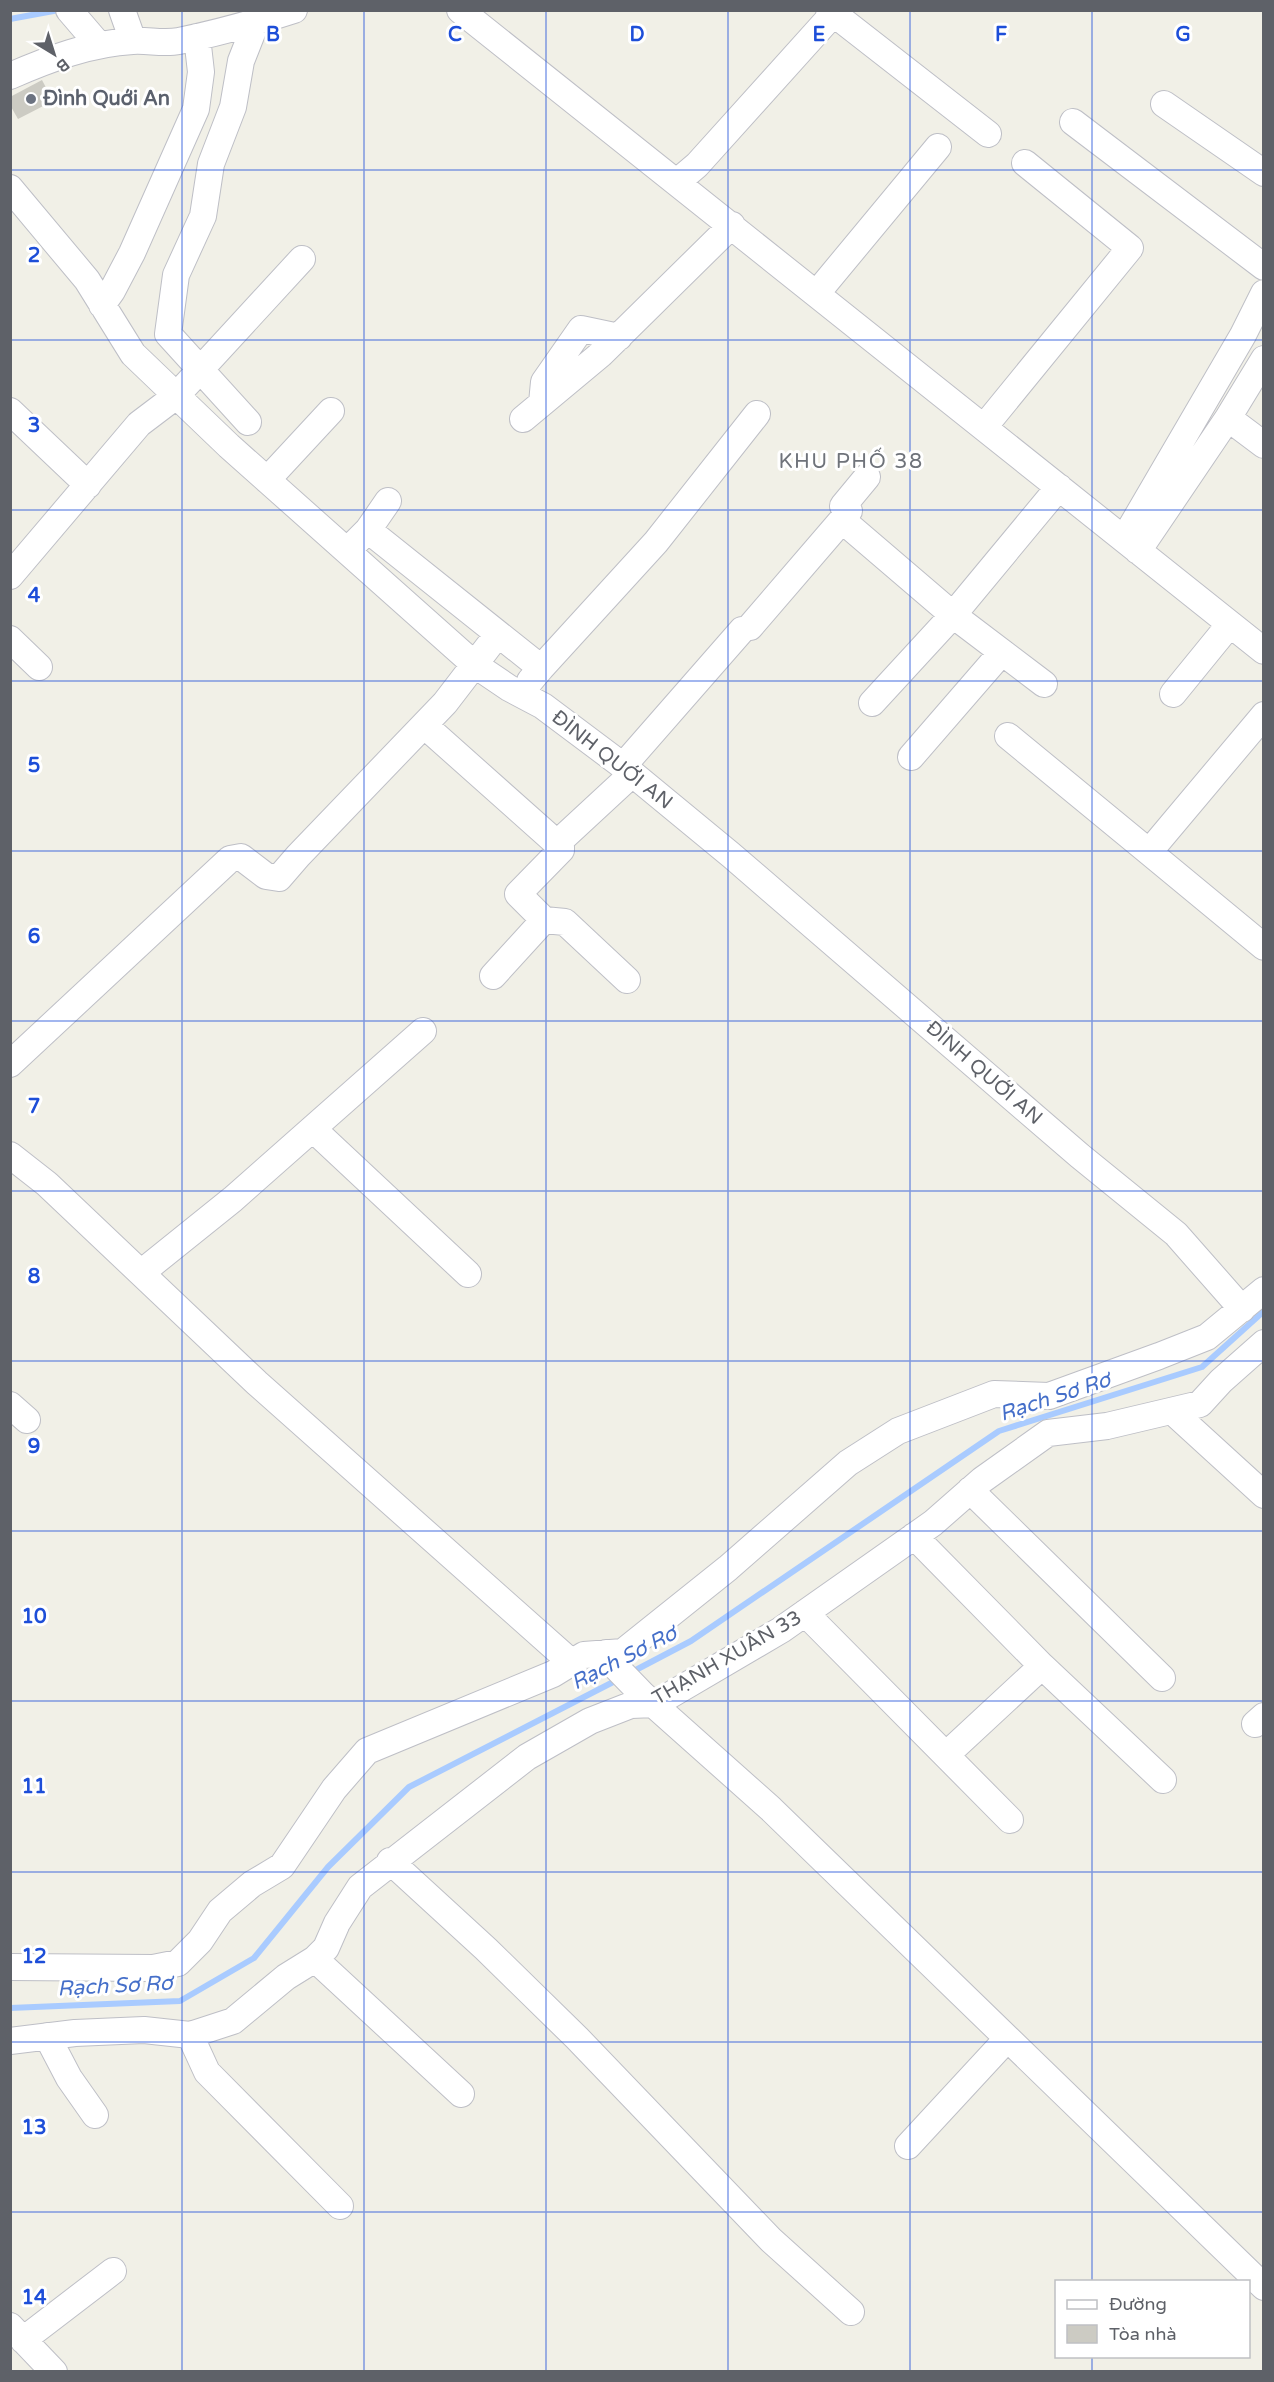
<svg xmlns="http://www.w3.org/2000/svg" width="1274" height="2382" font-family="'Varela Round',sans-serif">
	<rect width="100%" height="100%" fill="#f1f0e7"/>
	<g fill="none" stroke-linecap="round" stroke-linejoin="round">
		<!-- stream -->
		<path stroke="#a9cbff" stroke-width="6" d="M10,19L59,10
			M630,1673L691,1641L999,1431L1202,1367L1264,1311
			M10,2008L180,2001L254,1958L328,1867L409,1787L619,1679"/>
	</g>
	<!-- building -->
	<path fill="#cccbc3" d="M42,80L53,101L18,119L10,105V97Z"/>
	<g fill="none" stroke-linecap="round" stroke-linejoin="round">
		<defs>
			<path id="minor" d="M69,10L99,45
				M122,10L133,41
				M460,10L1264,651
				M829,10L988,134
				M10,76C49,59 91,43 133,41C148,40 164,44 179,41C218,33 257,22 294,10
				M1164,104L1264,173
				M1073,122L1264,267
				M677,182L697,165L833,14
				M10,188L87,280L133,354L229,446L475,665L509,688L543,706L623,766L731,855L1080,1156L1176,1234L1242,1309
				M817,293L938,147
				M102,305L112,291L132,253L196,109L201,72L197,37
				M542,403L544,382L581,329L619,337
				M10,411L88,485
				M1228,418L1264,445
				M523,419L601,354L732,225
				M248,422L168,334L176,275L203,216L211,164L233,107L241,61L256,23
				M984,427L1130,248L1025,163
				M267,480L331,411
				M842,520L849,511L843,506L867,477
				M368,530L541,668L530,681
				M1124,539L1243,335L1264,293
				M356,542L368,530L388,501
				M1138,551L1228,418L1264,359
				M10,576L139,424L176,396L302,259
				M750,627L842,520L953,615L1059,487
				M10,639L39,667
				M541,668L656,542L757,414
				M1173,694L1230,624
				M872,703L953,615L1044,684
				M1264,715L1149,852L1264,947
				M424,725L561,847V850L518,894L544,920L565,922L627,980
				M1008,736L1149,852
				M911,757L1002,652
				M623,766L742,630
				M565,836L632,774
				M493,976L544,920
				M10,1064L230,859L241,857L266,876L279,878L298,856L445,703L498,634
				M313,1129L468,1274
				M10,1155L47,1184L257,1383L572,1663
				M141,1273L233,1199L423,1031
				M10,1405L27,1420
				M1172,1411L1264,1495
				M970,1490L1162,1678
				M914,1536L1042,1666L1163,1780
				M805,1613L1010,1820
				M606,1653L613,1664L643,1695L771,1809L1264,2287
				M1255,1724L1264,1716
				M946,1755L1042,1666
				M390,1861L486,1949L577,2038L771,2240L851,2312
				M315,1959L461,2094
				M10,1967L153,1968L178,1963L200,1941L220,1911L252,1884L282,1866L334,1789L367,1751L553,1674L584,1655L623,1652L728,1568L848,1463L898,1431L994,1394L1049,1396L1159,1356L1207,1337L1264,1290
				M190,2035L207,2072L340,2206
				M47,2036L69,2078L95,2115
				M10,2041L75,2033L144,2030L190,2035L233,2021L286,1977L315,1959L326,1948L337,1923L360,1887L527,1757L590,1721L631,1705L655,1704L781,1630L933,1523L982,1480L1048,1433L1107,1426L1200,1404L1221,1381L1264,1343
				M908,2146L1007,2039
				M10,2326L54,2372
				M23,2340L113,2271"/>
		</defs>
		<!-- minor casing -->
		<use href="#minor" stroke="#bebfc6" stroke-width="28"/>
		<!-- minor -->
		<use href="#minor" stroke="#fff" stroke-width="26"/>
	</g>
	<!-- grid -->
	<path fill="none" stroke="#1d4ed8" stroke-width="1.5" stroke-opacity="0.55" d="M182,10V2372M364,10V2372M546,10V2372M728,10V2372M910,10V2372M1092,10V2282M10,170H1264M10,340H1264M10,510H1264M10,681H1264M10,851H1264M10,1021H1264M10,1191H1264M10,1361H1264M10,1531H1264M10,1701H1264M10,1872H1264M10,2042H1264M10,2212H1264M1092,2356V2372"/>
	<!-- markers -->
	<circle fill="#6b7280" stroke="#fff" stroke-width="2" cx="31" cy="99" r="6"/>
	<g text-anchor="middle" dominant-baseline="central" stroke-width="6" stroke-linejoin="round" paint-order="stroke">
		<!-- worship labels -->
		<g font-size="20" font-weight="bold" fill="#5b616d" stroke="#fff" text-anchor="start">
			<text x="43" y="99">Đình Quới An</text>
		</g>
		<!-- street labels -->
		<g font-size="20" fill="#5e6168" stroke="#fff">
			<text transform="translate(612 760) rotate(38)">ĐÌNH QUỚI AN</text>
			<text transform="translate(984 1073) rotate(41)">ĐÌNH QUỚI AN</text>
			<text transform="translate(727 1658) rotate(-30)">THẠNH XUÂN 33</text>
		</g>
		<!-- neighbourhood labels -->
		<g font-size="21" letter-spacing="1.5" fill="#6f737a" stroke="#fff">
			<text x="851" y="461">KHU PHỐ 38</text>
		</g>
		<!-- water labels -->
		<g font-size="21" font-style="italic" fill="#456fc9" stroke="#fff">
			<text transform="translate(1055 1397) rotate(-18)">Rạch Sơ Rơ</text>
			<text transform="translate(624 1658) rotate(-27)">Rạch Sơ Rơ</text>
			<text transform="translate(115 1986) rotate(-3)">Rạch Sơ Rơ</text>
		</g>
	</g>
	<g font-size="20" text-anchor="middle" font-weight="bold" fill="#1d4ed8" stroke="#fff" stroke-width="6" stroke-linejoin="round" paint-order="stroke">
		<text x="273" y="41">B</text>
		<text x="455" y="41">C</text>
		<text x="637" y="41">D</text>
		<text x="819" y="41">E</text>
		<text x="1001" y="41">F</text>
		<text x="1183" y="41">G</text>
		<text x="34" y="262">2</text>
		<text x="34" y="432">3</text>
		<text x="34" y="602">4</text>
		<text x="34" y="772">5</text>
		<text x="34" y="943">6</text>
		<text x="34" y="1113">7</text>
		<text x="34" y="1283">8</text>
		<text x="34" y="1453">9</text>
		<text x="34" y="1623">10</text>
		<text x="34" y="1793">11</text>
		<text x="34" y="1963">12</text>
		<text x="34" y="2134">13</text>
		<text x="34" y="2304">14</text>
	</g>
	<!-- border -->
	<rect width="1274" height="2382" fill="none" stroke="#5e6168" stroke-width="24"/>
	<!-- legend -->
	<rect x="1055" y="2280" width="195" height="78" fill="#ffffff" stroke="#bfc0c3" stroke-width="1.5"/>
	<rect x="1067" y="2300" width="30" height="9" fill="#ffffff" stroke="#bfc0c3" stroke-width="1.5"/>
	<text x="1109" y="2310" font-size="18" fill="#5e6168">Đường</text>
	<rect x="1067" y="2325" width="30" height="18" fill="#cccbc3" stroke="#bfc0c3" stroke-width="1.5"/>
	<text x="1109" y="2340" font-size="18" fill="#5e6168">Tòa nhà</text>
	<!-- north arrow -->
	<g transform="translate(54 54) rotate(142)" stroke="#ffffff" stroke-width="4.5" paint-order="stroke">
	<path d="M0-4.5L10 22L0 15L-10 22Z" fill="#5e6168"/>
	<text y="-9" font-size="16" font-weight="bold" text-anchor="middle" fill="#5e6168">B</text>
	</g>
</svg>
